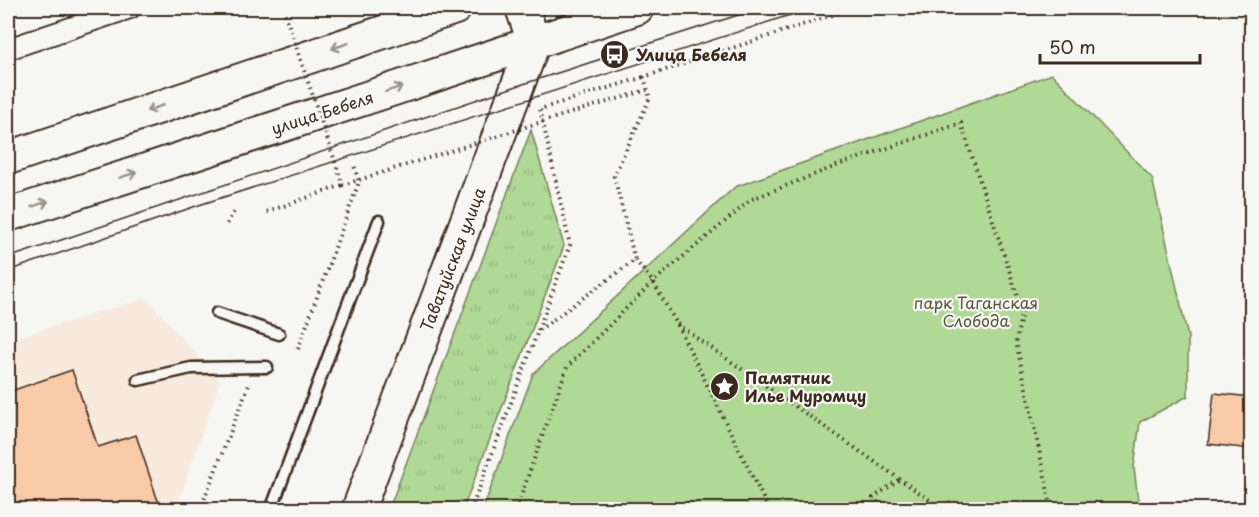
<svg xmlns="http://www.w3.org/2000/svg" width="1259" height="517" font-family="'Playpen Sans',sans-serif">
	<defs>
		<pattern id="grass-tufts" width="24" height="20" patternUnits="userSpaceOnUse" patternTransform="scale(1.5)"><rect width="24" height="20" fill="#b0d996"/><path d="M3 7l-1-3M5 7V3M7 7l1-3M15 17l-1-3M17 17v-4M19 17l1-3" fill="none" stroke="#98ba81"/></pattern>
	</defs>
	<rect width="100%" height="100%" fill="#f6f6f2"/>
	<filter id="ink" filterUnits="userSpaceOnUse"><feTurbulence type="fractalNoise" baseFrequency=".0167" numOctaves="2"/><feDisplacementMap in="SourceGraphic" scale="12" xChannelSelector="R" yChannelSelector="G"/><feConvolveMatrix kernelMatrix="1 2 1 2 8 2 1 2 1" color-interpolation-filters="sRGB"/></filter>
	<g filter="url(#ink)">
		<!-- built -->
		<path fill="#f7e9dc" d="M146,298L220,381L176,509L8,510V340Z"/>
		<!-- grass -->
		<path fill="url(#grass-tufts)" stroke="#76825a" stroke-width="1.5" d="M531,130L564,246L463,509H389Z"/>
		<!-- park -->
		<path fill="#b0d996" stroke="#76825a" stroke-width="1.5" d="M1052,74L1152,178L1188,337V396L1140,422L1134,467L1139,509H483L533,374L735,187Z"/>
		<!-- building -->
		<path fill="#f8caa7" stroke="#3b2a1e" stroke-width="1.5" d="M72,370L98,447L136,435L161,510H8V392Z
			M1214,393L1251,397V449L1208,444Z"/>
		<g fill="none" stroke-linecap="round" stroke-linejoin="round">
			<defs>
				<path id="service" d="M217,313L279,334
					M138,380L191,368L267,367
					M271,510L379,221"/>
				<path id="minor" d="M8,49L130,8"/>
				<path id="primary" d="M8,158L455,8
					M8,215L394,89L637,8
					M358,510L534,42L522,8"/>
			</defs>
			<!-- service casing -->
			<use href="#service" stroke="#3b2a1e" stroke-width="15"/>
			<!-- minor casing -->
			<use href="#minor" stroke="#3b2a1e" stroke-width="24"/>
			<!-- primary casing -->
			<use href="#primary" stroke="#3b2a1e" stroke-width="36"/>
			<!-- path -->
			<path stroke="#3b2a1e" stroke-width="4" stroke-dasharray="1.5 4.5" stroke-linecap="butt" d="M554,118L647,90
				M267,212L343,185
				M227,224L235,210
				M635,260L653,282L677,324L769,510
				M677,324L944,510
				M539,330L635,260L614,176L650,98L644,77L854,8
				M298,349L359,182L354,165
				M200,510L250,382
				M471,510L570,245L540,109L644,77
				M516,510L567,367L653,282L752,199L844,163L961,123L1022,310L1016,342L1052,510
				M887,510L873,498L901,478"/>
			<!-- service -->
			<use href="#service" stroke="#f6f6f2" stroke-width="10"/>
			<!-- minor -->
			<use href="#minor" stroke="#f6f6f2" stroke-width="20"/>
			<!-- primary -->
			<use href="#primary" stroke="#f6f6f2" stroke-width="32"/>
			<!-- tram -->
			<path stroke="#3b2a1e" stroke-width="1.5" d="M8,258L517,86L760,8
				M8,271L202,204L812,8"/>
			<!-- path-bridge -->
			<path stroke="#3b2a1e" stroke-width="4" stroke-dasharray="1.5 4.5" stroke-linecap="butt" d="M283,8L343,185L554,118"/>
		</g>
		<!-- one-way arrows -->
		<defs><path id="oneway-shaft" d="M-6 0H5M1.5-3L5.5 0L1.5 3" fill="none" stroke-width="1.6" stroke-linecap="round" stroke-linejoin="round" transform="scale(1.5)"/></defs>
		<g stroke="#989088">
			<use href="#oneway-shaft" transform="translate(340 46) rotate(161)"/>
			<use href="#oneway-shaft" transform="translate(394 89) rotate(-18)"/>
			<use href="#oneway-shaft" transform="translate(155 108) rotate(161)"/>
			<use href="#oneway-shaft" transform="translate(128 175) rotate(-18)"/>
			<use href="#oneway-shaft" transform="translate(40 204) rotate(-19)"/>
		</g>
	</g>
	<!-- icons -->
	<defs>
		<symbol id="bus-disc" viewBox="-11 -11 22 22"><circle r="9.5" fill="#3b2a1e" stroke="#f6f6f2"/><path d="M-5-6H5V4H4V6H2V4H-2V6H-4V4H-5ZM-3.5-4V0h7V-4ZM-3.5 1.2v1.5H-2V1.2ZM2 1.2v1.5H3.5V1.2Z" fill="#fff"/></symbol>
		<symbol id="sight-disc" viewBox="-11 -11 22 22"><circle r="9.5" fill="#3b2a1e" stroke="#f6f6f2"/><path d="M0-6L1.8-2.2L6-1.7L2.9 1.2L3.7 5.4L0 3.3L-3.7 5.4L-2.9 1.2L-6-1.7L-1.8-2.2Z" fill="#fff"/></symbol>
	</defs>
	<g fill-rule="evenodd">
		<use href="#bus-disc" x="598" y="38" width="33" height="33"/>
		<use href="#sight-disc" x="708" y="370" width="33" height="33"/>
	</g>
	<g text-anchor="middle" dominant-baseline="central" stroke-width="4.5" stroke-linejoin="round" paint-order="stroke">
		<!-- poi labels -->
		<g font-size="16" font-weight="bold" fill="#3b2a1e" stroke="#f6f6f2" text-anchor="start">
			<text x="636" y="54">Улица Бебеля</text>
			<text x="745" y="377">Памятник<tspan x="745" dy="18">Илье Муромцу</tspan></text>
		</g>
		<!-- street labels -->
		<g font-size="16" fill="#3b2a1e" stroke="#f6f6f2">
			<text transform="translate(322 112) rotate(-18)">улица Бебеля</text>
			<text transform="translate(452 259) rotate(-69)">Таватуйская улица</text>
		</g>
		<!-- park labels -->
		<g font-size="16" fill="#58563c" stroke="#f6f6f2">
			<text x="976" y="302">парк Таганская<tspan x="976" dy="18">Слобода</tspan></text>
		</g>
	</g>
	<!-- margin -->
	<rect width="1259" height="517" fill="none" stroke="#f6f6f2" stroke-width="30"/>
	<rect x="15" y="15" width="1229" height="487" fill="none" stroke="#3b2a1e" stroke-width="2" filter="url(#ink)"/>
	<!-- scale -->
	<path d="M1040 54v9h160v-9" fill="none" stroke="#3b2a1e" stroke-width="3"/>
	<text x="1049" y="54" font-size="18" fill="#3b2a1e" stroke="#f6f6f2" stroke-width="4.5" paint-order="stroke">50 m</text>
</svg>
